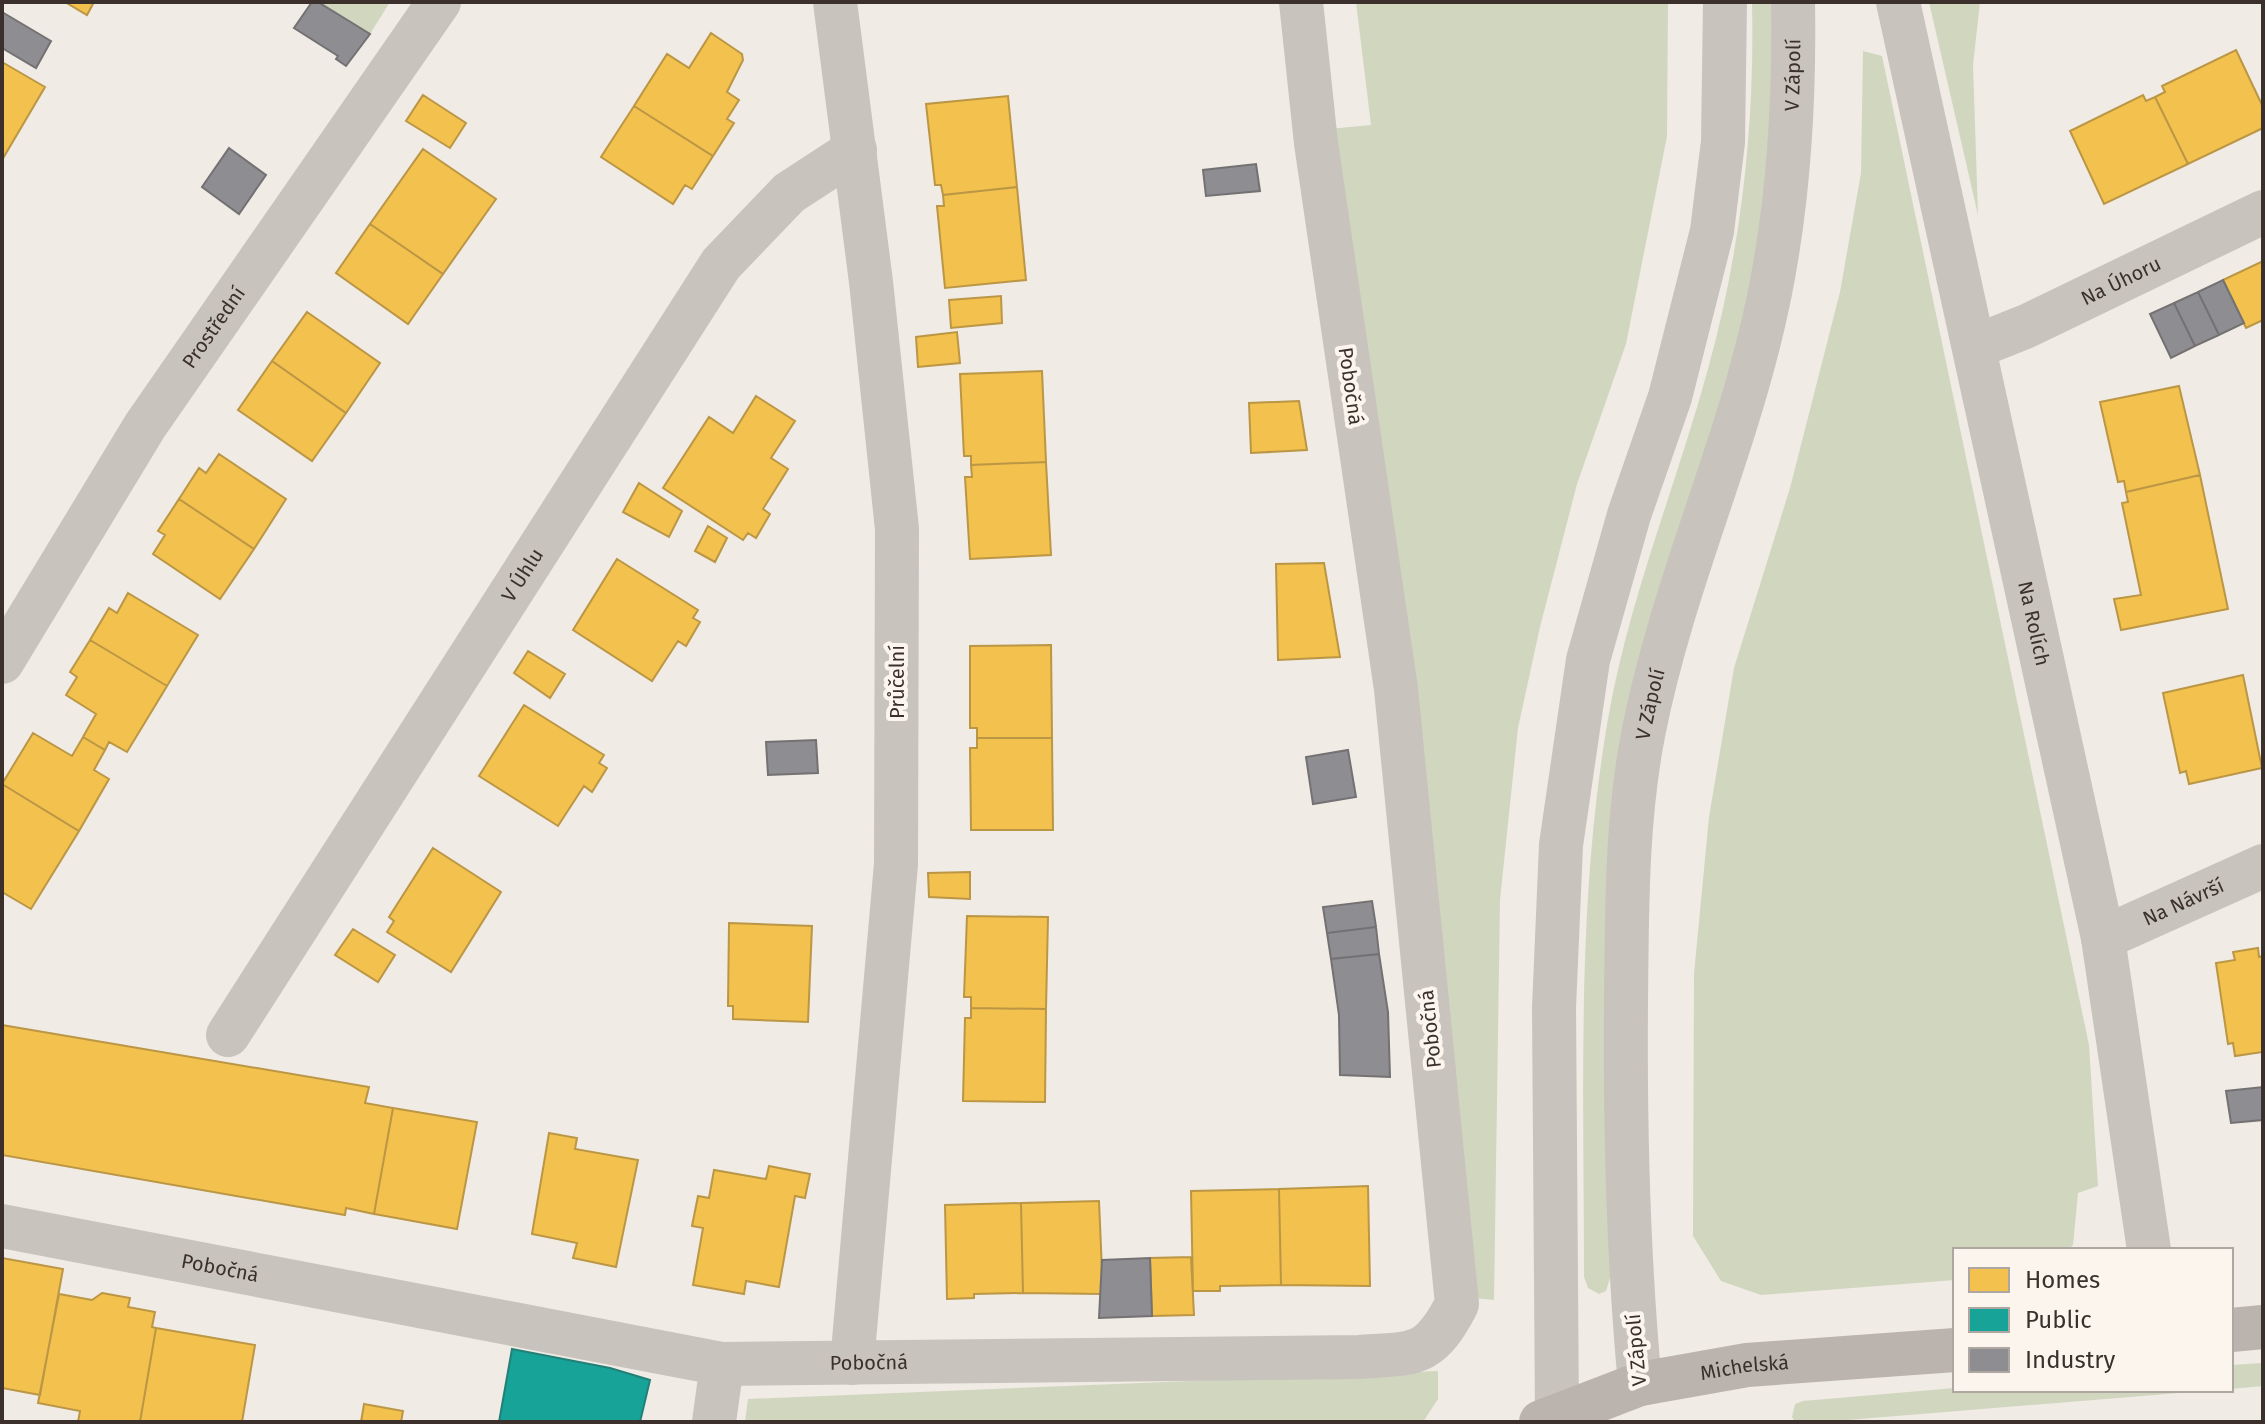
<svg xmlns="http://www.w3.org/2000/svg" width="2265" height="1424" font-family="'Fira Sans',sans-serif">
	<rect width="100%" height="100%" fill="#f0ebe5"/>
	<!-- green -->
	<path fill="#d1d6bf" d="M318,2H390L370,34Z
		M1356,2H1668L1667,136L1626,344L1577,484L1540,627L1518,728L1500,900L1494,1300L1473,1298L1329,129L1371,125Z
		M1752,2H1777V85L1753,288L1662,596L1610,1278L1606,1291L1599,1294L1588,1288L1584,1277C1584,1091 1576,903 1608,719C1629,598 1676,486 1708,369C1741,249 1755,126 1752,2Z
		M1929,2H1980L1973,65L1978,215Z
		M1863,51L1882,56L2089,1045L2098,1186L2078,1193L2073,1245L2068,1250H1955V1280L1761,1295L1721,1281L1693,1236L1694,974L1709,817L1734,668L1790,488L1840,292L1861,173Z
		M2263,1363V1386L2231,1389V1365Z
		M1438,1371V1399L1423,1422H745L748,1399Z
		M1955,1388V1390H2216L1823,1422H1795L1792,1417L1795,1404L1803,1401Z"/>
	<!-- homes -->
	<path fill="#f2c14e" stroke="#bb9644" stroke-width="2" d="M65,2H94L87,15Z
		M711,33L742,54L743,60L727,92L739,100L727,119L734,123L713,156L634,106L667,54L689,68Z
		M2236,50L2263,107V128L2188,164L2155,97L2165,92L2162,86Z
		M2,62L45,87L2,160Z
		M423,95L466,123L450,148L406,121Z
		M2143,95L2146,101L2155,97L2188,164L2104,204L2070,131Z
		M1008,96L1017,187L943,195L941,185H935L926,104Z
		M634,106L713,156L692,189L685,185L673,204L601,157Z
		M423,149L496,199L443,274L370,224Z
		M1017,187L1026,280L945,288L937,206H944L943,195Z
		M370,224L443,274L408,324L336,273Z
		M2263,261V320L2246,328L2223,280Z
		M1001,296L1002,323L951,328L949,300Z
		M307,312L380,363L346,413L272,361Z
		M957,332L960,363L918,367L916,337Z
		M272,361L346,413L312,461L238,410Z
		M1042,371L1046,462L971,465V456H964L960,374Z
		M2179,386L2200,475L2126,492L2124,481L2118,482L2100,402Z
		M756,396L795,421L771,458L788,469L763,509L770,514L756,538L748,533L743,540L663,488L709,417L733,433Z
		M1299,401L1307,450L1251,453L1249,403Z
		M219,454L286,499L254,549L179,499L199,468L206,473Z
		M1046,462L1051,555L970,559L965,477H972L971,465Z
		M2200,475L2228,609L2121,630L2114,599L2141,595L2122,503L2128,502L2126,492Z
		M639,483L682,511L669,537L623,512Z
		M179,499L254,549L220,599L153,554L165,535L158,531Z
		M708,526L727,538L715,562L695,551Z
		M617,559L698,610L693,618L700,622L686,646L678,641L652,681L573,630Z
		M1324,563L1340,657L1278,660L1276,564Z
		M128,593L198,635L167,686L90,640L109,608L117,613Z
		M90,640L167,686L127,752L109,742L105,750L83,737L96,714L66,695L77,677L70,672Z
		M1051,645L1052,738H977V728H970V646Z
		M528,651L565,674L550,698L514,673Z
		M2243,675L2262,768L2189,784L2186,771L2180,773L2163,693Z
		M524,705L604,755L599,763L607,768L592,792L584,786L558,826L479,776Z
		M33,733L72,756L83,737L105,750L94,770L109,779L79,831L2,784Z
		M977,738H1052L1053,830H971L970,748H977Z
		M2,784L79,831L31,909L2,892Z
		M433,848L501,892L451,972L387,932L394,921L389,917Z
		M970,872V899L929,897L928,873Z
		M967,916L1048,917L1046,1009L971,1008V997H964Z
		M729,923L812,926L808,1022L733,1019V1006H728Z
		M353,929L395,955L378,982L335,955Z
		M2258,948L2259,957L2263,956V1052L2235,1056L2233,1043L2228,1044L2216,963L2235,960L2233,952Z
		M971,1008L1046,1009L1045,1102L963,1101L965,1018H971Z
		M2,1025L369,1087L365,1103L393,1108L374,1214L346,1208L345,1215L2,1155Z
		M393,1108L477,1122L457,1229L374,1214Z
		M549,1133L577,1138L575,1149L638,1160L616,1267L573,1258L577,1243L532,1234Z
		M769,1166L810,1174L805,1198L795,1196L779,1287L746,1281L744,1294L693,1285L703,1228L692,1226L698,1196L709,1198L714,1170L766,1179Z
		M1368,1186L1370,1286L1281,1285L1279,1189Z
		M1279,1189L1281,1285L1220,1286V1291H1193L1191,1191Z
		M1099,1201L1103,1294L1023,1293L1021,1203Z
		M1021,1203L1023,1293L974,1294V1298L947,1299L945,1205Z
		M1191,1257L1194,1315L1152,1316L1150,1258Z
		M2,1258L63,1269L40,1395L2,1388Z
		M102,1293L130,1298L128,1307L155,1312L152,1327L156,1328L140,1422H78L80,1411L38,1403L59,1294L92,1300Z
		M156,1328L255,1345L242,1422H140Z
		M364,1404L403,1411L401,1422H361Z"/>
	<!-- public -->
	<path fill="#17a398" stroke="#228077" stroke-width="2" d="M512,1349L610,1368L650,1380L640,1422H499Z"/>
	<!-- industry -->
	<path fill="#8d8d92" stroke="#747173" stroke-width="2" d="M312,2H318L370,34L346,66L336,59L338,56L294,28Z
		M2,12L51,41L36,68L2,48Z
		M229,148L266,175L239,214L202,187Z
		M1256,164L1260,191L1206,196L1203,170Z
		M2223,280L2244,323L2219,335L2198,292Z
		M2198,292L2219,335L2195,346L2174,303Z
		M2174,303L2195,346L2171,358L2150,314Z
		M816,740L818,773L768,775L766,742Z
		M1348,750L1356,797L1313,804L1306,757Z
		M1372,901L1376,927L1327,933L1323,907Z
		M1376,927L1379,954L1331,959L1327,933Z
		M1379,954L1388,1012L1390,1077L1340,1075L1339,1015L1331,959Z
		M2263,1087V1120L2231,1123L2226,1091Z
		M1150,1258L1152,1316L1099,1318L1102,1260Z"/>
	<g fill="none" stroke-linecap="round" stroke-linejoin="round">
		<!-- street -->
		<g stroke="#c9c3be" stroke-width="44">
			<path d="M835,2L871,282L897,529L896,864L852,1363"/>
			<path id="s1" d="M1898,2L2103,938L2149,1250"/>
			<path id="s2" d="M1977,346L2027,326L2263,212"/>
			<path id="s3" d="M2,662L145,426L439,2"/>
			<path id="s4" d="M2103,938L2263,866"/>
			<path id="s5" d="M228,1035L721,264L789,193L855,150"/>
			<path id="s6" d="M2,1226L722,1364L1359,1357C1416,1353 1429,1358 1457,1304L1396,689L1316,143L1301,2"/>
			<path id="s7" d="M1640,1384C1628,1257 1625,1132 1626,1004C1627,913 1626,819 1644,730C1671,595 1725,475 1758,345C1787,233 1795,117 1793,2"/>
			<path d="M1557,1416L1554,1008L1561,845L1588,660L1629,515L1670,397L1712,231L1723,142L1725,2"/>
			<path d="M714,1422L722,1364"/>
		</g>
		<!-- secondary -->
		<g stroke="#bab3ae" stroke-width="44">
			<path d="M2231,1330L2263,1327"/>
			<path id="s8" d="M1541,1422L1640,1384L1747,1365L1955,1350"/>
		</g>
	</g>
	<g text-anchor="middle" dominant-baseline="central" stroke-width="8" stroke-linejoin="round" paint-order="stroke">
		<!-- street labels -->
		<g font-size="20" fill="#3b302b" stroke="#fbf5ee">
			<text stroke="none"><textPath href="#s7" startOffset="1330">V Zápolí</textPath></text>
			<text stroke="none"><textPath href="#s2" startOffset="158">Na Úhoru</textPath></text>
			<text stroke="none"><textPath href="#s3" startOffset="396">Prostřední</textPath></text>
			<text transform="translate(1351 386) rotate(82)">Pobočná</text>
			<text stroke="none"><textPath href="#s5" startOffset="546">V Úhlu</textPath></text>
			<text stroke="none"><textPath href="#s1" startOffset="636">Na Rolích</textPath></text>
			<text transform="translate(897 682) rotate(-90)">Průčelní</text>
			<text stroke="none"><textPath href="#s7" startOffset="682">V Zápolí</textPath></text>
			<text stroke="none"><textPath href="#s4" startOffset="88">Na Návrší</textPath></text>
			<text transform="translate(1430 1029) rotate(-96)">Pobočná</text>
			<text stroke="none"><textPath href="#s6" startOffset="222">Pobočná</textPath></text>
			<text transform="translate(1636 1350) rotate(-95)">V Zápolí</text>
			<text stroke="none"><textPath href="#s6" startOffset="880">Pobočná</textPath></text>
			<text stroke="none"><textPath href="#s8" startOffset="212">Michelská</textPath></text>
		</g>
	</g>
	<!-- border -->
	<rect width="2265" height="1424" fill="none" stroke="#3b302b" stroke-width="8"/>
	<!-- legend -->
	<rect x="1953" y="1248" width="280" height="144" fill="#fbf5ee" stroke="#aea6a0" stroke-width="2"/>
	<rect x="1969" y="1268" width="40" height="24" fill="#f2c14e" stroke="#aea6a0" stroke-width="2"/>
	<text x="2025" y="1288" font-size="24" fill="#3b302b">Homes</text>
	<rect x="1969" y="1308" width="40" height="24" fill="#17a398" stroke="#aea6a0" stroke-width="2"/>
	<text x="2025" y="1328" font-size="24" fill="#3b302b">Public</text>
	<rect x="1969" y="1348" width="40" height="24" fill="#8d8d92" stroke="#aea6a0" stroke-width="2"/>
	<text x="2025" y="1368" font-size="24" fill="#3b302b">Industry</text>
</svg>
